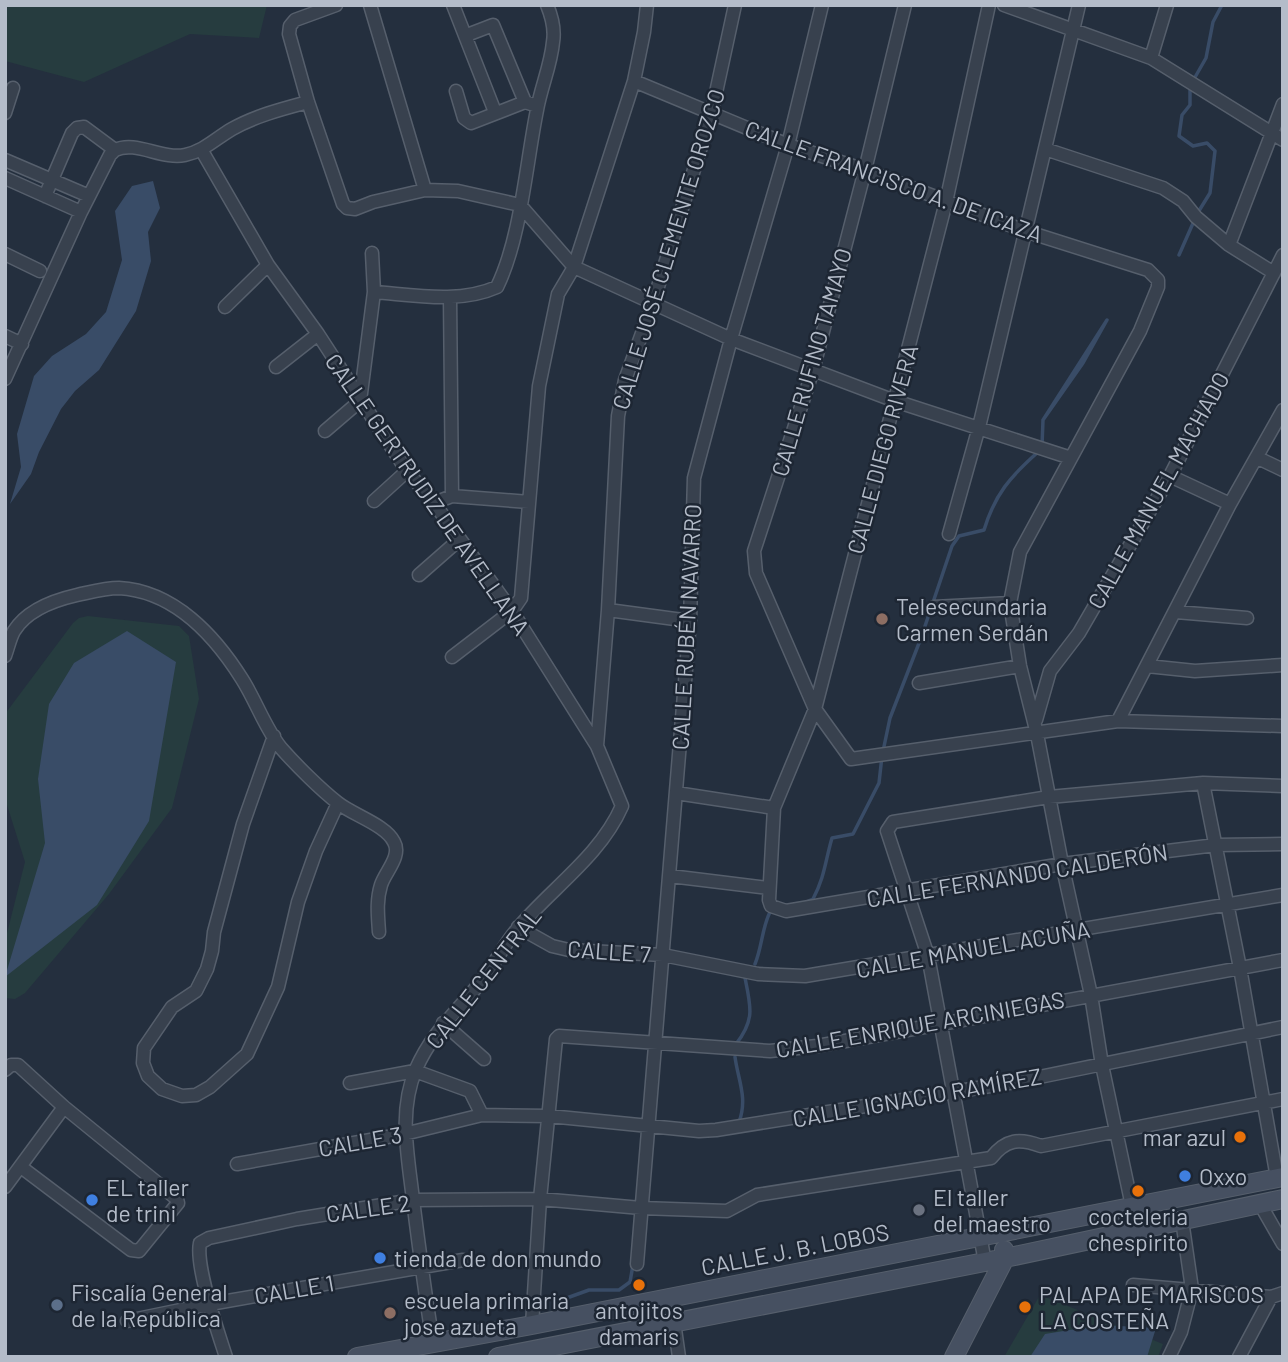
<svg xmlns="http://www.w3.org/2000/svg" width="1288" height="1362" font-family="Barlow,sans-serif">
	<rect width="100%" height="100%" fill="#242f3e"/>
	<!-- green -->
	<path fill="#263c3f" d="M5,5H267L259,38L190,34L84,82L5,61Z
		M88,616L179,626L189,636L199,699L172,808L109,894L25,993L15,999L5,998V941L25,862L7,805L5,714L73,623L79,618Z
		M1040,1295L1163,1344L1158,1357H1004Z"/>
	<!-- water -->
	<path fill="#394c67" d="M153,181L160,208L148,232L151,261L136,311L99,370L75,391L61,409L39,452L31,474L10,504L21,467L17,434L34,376L52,356L86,334L106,312L122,260L115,211L132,186Z
		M127,631L176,662L149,821L97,905L5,977L45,843L38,779L49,704L74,663Z
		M1100,1325L1156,1328L1147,1357H1030L1045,1334Z"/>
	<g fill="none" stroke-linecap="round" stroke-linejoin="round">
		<!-- stream -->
		<path stroke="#394c67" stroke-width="3.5" d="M1197,214L1210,193L1215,151L1207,143L1193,146L1179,136L1182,115L1190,105V86L1206,58L1213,22L1222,5
			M1179,255L1194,221
			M1042,446L1043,420L1083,363L1107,320L1043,420
			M806,902L813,899C825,876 825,862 832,838L853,834L879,783L882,756L890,718L921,638L952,546L959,536L984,530C995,494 1010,477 1038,452
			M755,964C762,947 762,928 770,912H772
			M736,1044C755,1020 751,1007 745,978
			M735,1057C738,1080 748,1098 739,1122
			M553,1303L589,1290H619L630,1282L633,1265"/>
		<defs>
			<path id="street" d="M336,5L295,20L290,26L289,34L308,102L343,204L347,208L355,209L373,202L425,190L458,191L520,205L574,267L731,339L895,401L1071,458
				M370,5L425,190
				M453,5L495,112
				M905,5L865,170L813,370L754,551L756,573L815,709L851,759L1118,721L1283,726
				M989,5L946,202L815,709L774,808L769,900L771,906L786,911L1062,864L1216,845L1283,844
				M1004,5L1151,58L1283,140
				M467,35L493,25L525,102L537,106
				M1151,58L1167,5
				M634,81L788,145L865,170L1025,231L1148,270L1158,280V287L1140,331L1020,552L1010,603L1020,666L1037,734L1062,864L1091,995L1102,1065L1132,1206
				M456,91L464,118L471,123L525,102
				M5,113L13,88
				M1045,149L1163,188L1183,201L1196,217L1229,245L1274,273
				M115,150C136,140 162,160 185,155C204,151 215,139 232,129C255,116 282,109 308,102
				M202,151L268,265L318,334L407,471L434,503L512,611L597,746L622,806C600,856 553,887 519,927C506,941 497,960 486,975C461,1009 434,1028 416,1069C398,1112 408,1155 413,1200C419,1247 425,1295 433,1342
				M5,160L89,196
				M5,178L81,212
				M45,196L72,133L77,128L84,127L115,150
				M1229,245L1283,104
				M5,254L40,271
				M374,292C414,295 459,304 497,287C521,238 526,164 537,110C541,87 551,65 553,42C555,30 552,17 547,5
				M225,307L268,265
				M5,336L22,344
				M276,367L318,334
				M5,379L81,212L110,155L115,150
				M325,431L360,401L374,292L372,253
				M1258,458L1283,470
				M1170,476L1230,504
				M452,496L529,502
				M374,501L407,471
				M434,503L452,496L450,297
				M949,534L979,427L1079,5
				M419,575L460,539
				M934,607L1010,603
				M608,610L690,621
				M1176,612L1247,618
				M5,656C8,648 10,638 14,631C27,610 55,600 77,595C91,592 105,588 119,588C174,591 215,636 242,679C256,701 265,728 281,748C295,764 321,790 338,803C353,815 386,825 394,842C402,856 385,872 381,885C376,901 378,916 379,932
				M452,657L512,611L521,598L539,386L558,294L574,267L634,81L644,32L647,5
				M1147,666L1195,671L1283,665
				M919,683L1020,666
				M1036,720L1050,671L1079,633L1170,476L1283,255
				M1118,721L1230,504L1283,410
				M274,736L243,824L214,932L212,951L207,969L196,991L172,1007L144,1048L143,1063L148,1076L162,1089L182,1096L196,1095L210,1087L247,1054L278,987L298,902L316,851L338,803
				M597,746L608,610L618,416L625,380L653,303L712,111L735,5
				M1203,783L1240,968L1277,1178
				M676,793L774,808
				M670,876L768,888
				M518,927L552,946L569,950L663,955L758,974L805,976L1283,895
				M443,1023L484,1059
				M5,1070L11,1065H18L64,1107L177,1199L178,1203L139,1251L131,1250L21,1167
				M350,1083L415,1071L470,1091L482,1115L549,1116L699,1131L716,1130L1015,1082L1283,1027
				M237,1164L404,1134L482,1115
				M5,1187L64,1107
				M1260,1204L1283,1244
				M985,1262L928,956L887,831L893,822L1049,797L1203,783L1283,786
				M637,1264L690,621L694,478L731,339L788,145L822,5
				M1133,1285L1271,1297L1283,1293
				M127,1321L210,1304L463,1260
				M674,1322L679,1357
				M532,1325L540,1199L556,1039L559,1036L770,1051L817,1046L941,1024L1283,960
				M226,1357C218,1332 195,1266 200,1243L209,1238L297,1219L413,1200L540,1199L641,1208L727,1211L757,1195L991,1158C1006,1139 1019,1138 1041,1146L1283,1099
				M1169,1357L1181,1332L1192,1289L1182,1220
				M1239,1357L1271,1297"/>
			<path id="secondary" d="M357,1357L532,1325L1283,1177
				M498,1357L1005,1258L1283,1199
				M954,1357L1005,1258L1004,1250"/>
		</defs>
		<!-- street casing -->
		<use href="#street" stroke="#565f6c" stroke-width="15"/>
		<!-- secondary casing -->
		<use href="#secondary" stroke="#565f6c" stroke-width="20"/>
		<!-- street -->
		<use href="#street" stroke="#38414e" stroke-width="12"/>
		<!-- secondary -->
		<use href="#secondary" stroke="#465061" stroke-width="18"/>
	</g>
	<!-- markers -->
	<g fill="#8d6e63" stroke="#1d2633" stroke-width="2.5">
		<circle cx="882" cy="619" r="7"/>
		<circle cx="390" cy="1313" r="7"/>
	</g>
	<g fill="#e8710a" stroke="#1d2633" stroke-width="2.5">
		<circle cx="1240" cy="1137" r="7"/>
		<circle cx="1138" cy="1191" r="7"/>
		<circle cx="639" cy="1285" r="7"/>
		<circle cx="1025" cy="1307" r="7"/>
	</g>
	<g fill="#3f7fe0" stroke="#1d2633" stroke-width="2.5">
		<circle cx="1185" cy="1176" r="7"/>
		<circle cx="92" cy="1200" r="7"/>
		<circle cx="380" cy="1258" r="7"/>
	</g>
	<circle fill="#6b7280" stroke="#1d2633" stroke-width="2.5" cx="919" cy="1210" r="7"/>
	<circle fill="#5c6f8a" stroke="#1d2633" stroke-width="2.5" cx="57" cy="1305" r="7"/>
	<g text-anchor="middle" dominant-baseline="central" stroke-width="5" stroke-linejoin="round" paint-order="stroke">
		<!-- street labels -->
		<g font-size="23" fill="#b4bcc9" stroke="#1d2633">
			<text transform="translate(894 181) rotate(20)">CALLE FRANCISCO A. DE ICAZA</text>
			<text transform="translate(668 249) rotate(-73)">CALLE JOSÉ CLEMENTE OROZCO</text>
			<text transform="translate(811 362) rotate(-74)">CALLE RUFINO TAMAYO</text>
			<text transform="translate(882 449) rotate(-75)">CALLE DIEGO RIVERA</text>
			<text transform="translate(1158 490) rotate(-61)">CALLE MANUEL MACHADO</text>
			<text transform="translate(428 494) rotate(55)">CALLE GERTRUDIZ DE AVELLANA</text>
			<text transform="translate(686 627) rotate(-87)">CALLE RUBÉN NAVARRO</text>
			<text transform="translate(1017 875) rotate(-9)">CALLE FERNANDO CALDERÓN</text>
			<text transform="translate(973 949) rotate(-10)">CALLE MANUEL ACUÑA</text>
			<text transform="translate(609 951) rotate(4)">CALLE 7</text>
			<text transform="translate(483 978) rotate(-52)">CALLE CENTRAL</text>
			<text transform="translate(920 1024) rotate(-10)">CALLE ENRIQUE ARCINIEGAS</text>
			<text transform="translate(917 1097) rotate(-10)">CALLE IGNACIO RAMÍREZ</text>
			<text transform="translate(360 1141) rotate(-10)">CALLE 3</text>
			<text transform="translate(368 1208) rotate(-8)">CALLE 2</text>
			<text transform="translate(795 1249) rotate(-11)">CALLE J. B. LOBOS</text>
			<text transform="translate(294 1289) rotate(-10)">CALLE 1</text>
		</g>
		<!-- poi labels -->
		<g font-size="23" fill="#b4bcc9" stroke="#1d2633" text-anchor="start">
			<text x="896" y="606">Telesecundaria<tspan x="896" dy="26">Carmen Serdán</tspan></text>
			<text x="1226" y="1137" text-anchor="end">mar azul</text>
			<text x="1199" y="1176">Oxxo</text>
			<text x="106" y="1187">EL taller<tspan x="106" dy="26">de trini</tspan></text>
			<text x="933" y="1197">El taller<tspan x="933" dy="26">del maestro</tspan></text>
			<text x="1138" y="1216" text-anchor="middle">cocteleria<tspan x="1138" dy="26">chespirito</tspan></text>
			<text x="394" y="1258">tienda de don mundo</text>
			<text x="71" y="1292">Fiscalía General<tspan x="71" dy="26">de la República</tspan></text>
			<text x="1039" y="1294">PALAPA DE MARISCOS<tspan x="1039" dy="26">LA COSTEÑA</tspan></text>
			<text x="404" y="1300">escuela primaria<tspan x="404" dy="26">jose azueta</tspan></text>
			<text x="639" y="1310" text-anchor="middle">antojitos<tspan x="639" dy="26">damaris</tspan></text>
		</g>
	</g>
	<!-- border -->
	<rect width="1288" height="1362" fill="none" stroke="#b4bcc9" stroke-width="14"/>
</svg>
